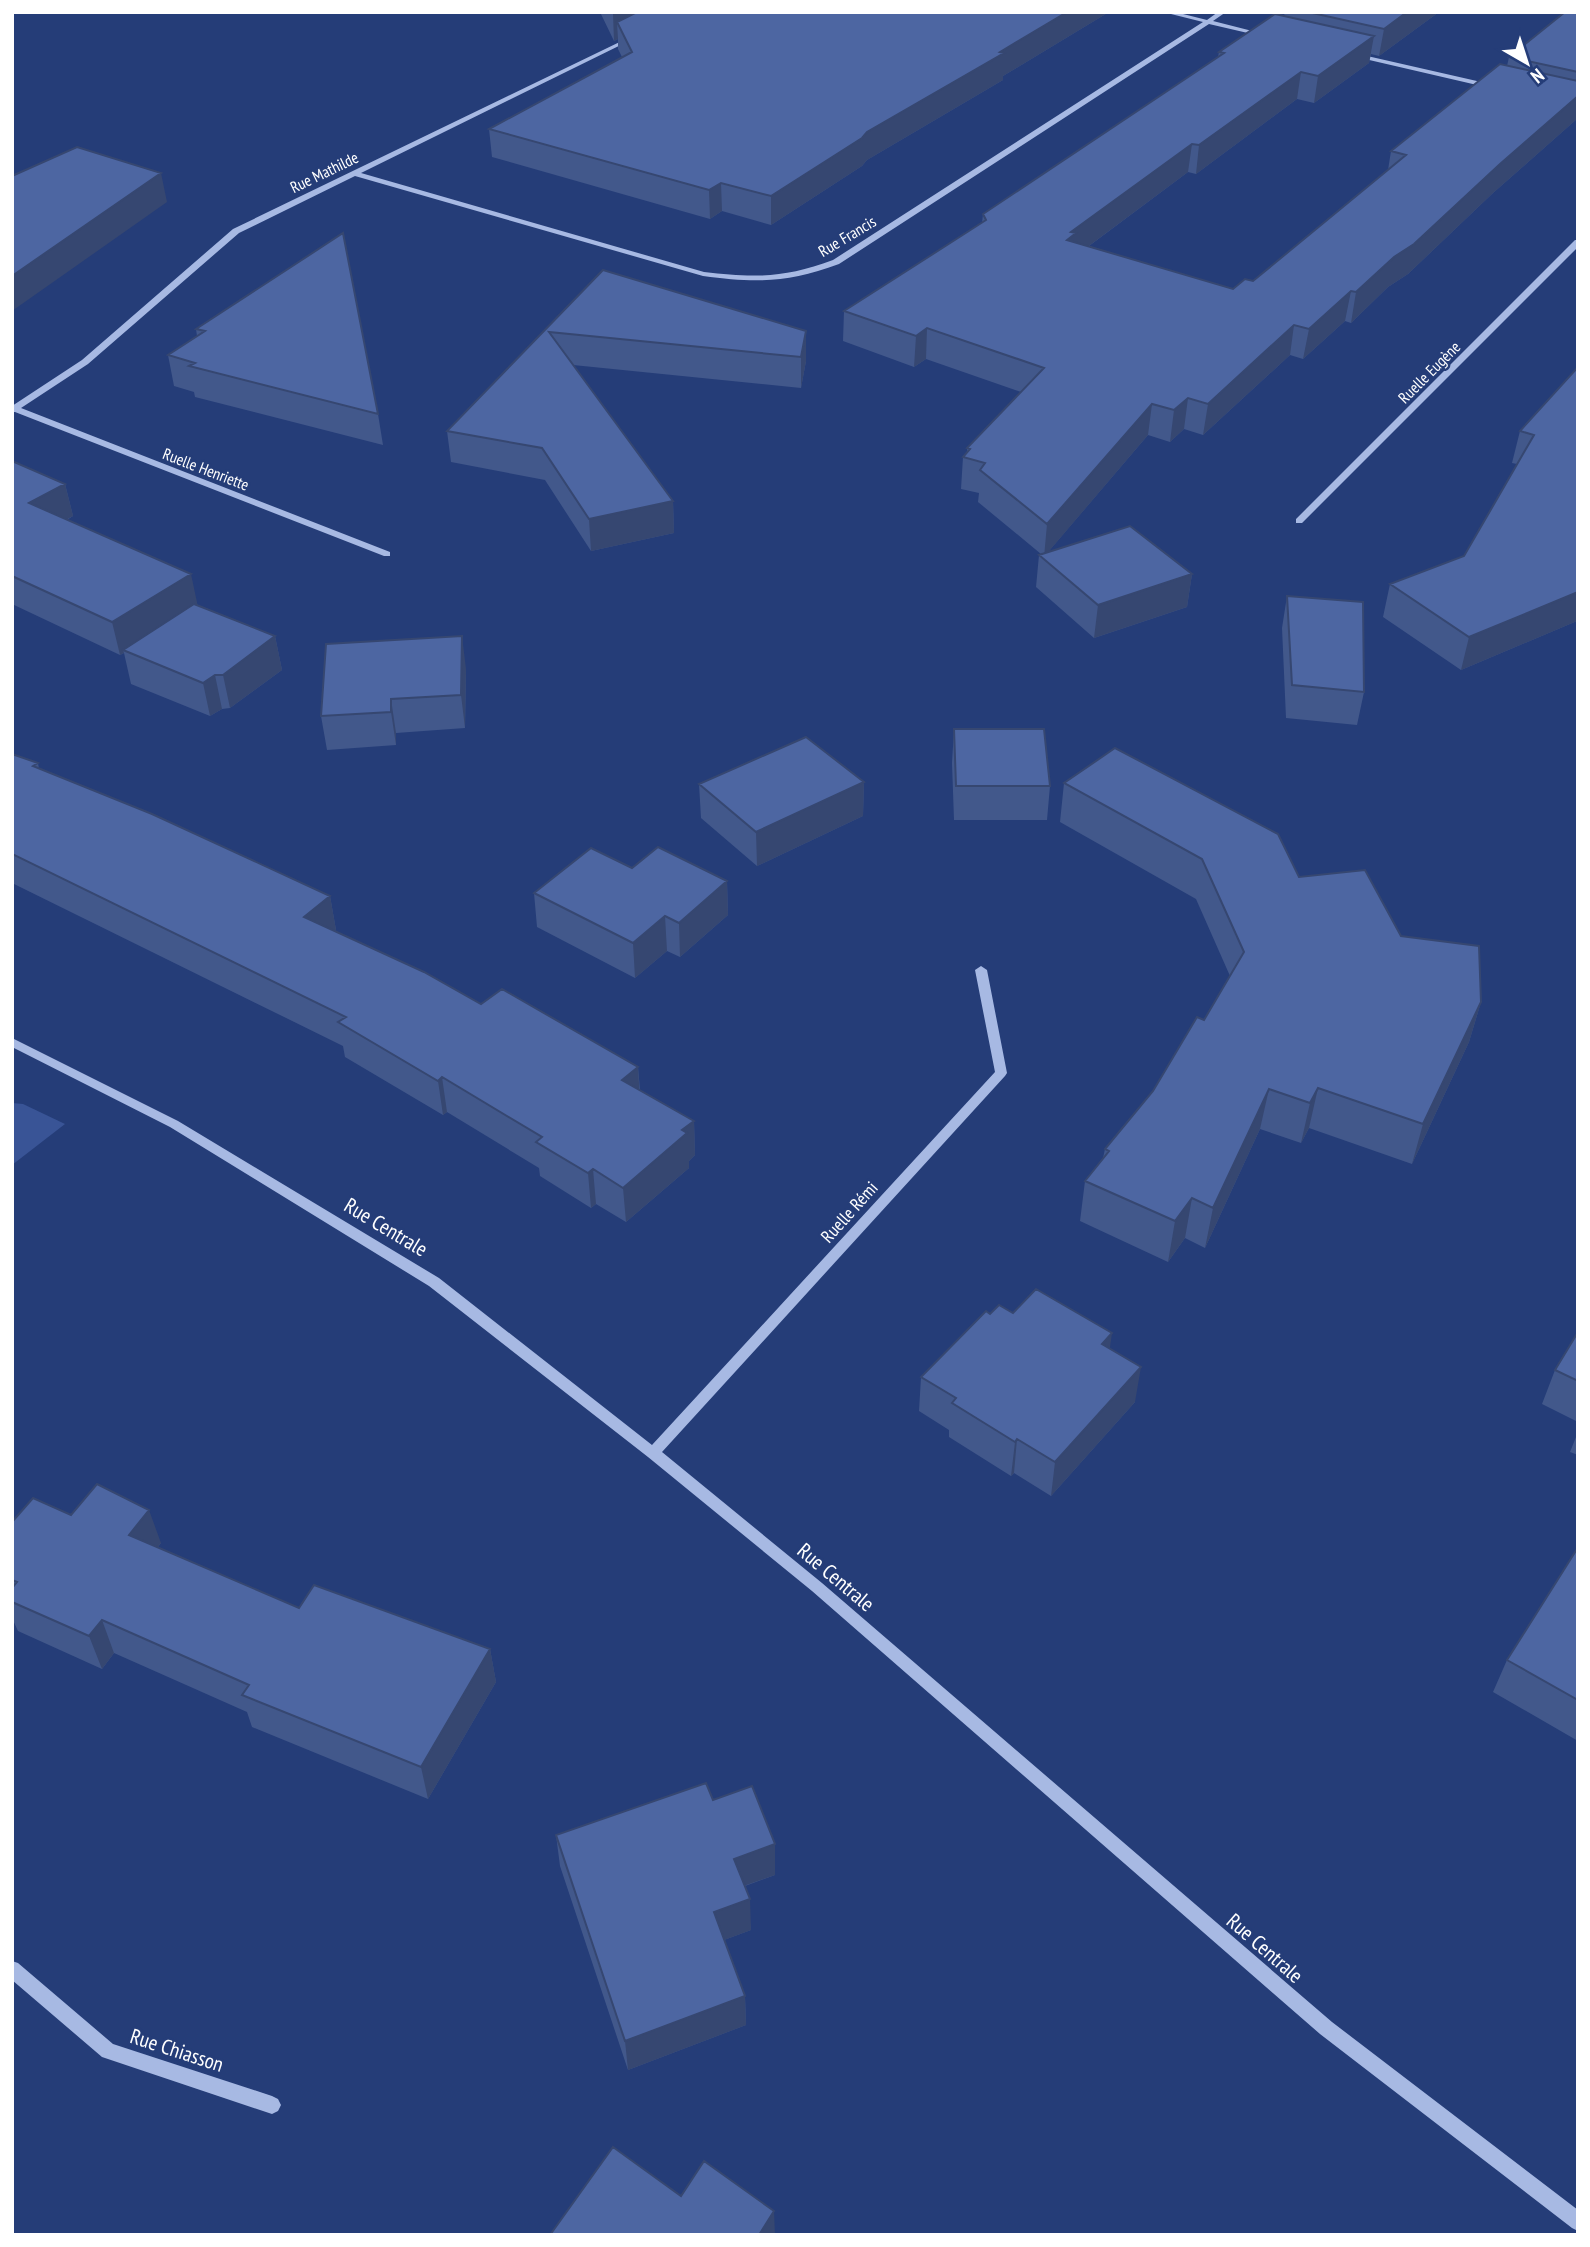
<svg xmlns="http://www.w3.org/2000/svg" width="1590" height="2247" font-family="'PT Sans Narrow',sans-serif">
	<rect width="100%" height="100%" fill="#253d78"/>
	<!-- green -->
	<path fill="#395496" d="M12,1103L23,1104L65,1124L12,1165Z"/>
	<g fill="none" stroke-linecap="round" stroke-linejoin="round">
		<!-- minor -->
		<path fill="#a7b9e3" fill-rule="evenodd" d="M1163,12H1175L1207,20L1218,12H1226L1213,21L1268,35L1265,37L1209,24L839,264C788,283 756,283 703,276L355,176L239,233L88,364L21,408L390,552V556H384L15,412H12V406L82,360L233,229L630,37L635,38L361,173L704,272C754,278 785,278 833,260L1203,22Z
			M1354,53L1490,84L1493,86L1490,88L1352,56L1351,55Z
			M1575,240H1578V247L1302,523H1296V519Z
			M981,966L987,970L1007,1073L1005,1076L662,1452L822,1583L1332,2022L1578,2210V2231L1572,2228L1320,2034L812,1591L648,1457L429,1286L170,1127L12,1047V1038L178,1121L439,1278L652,1445L995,1072L975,970Z
			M12,1961L18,1963L113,2044L272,2096L278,2099L281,2105L278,2111L272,2114L102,2057L12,1980Z"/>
	</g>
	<!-- wall -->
	<path fill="#42588b" d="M600,12H1109L1003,76V80L867,160L862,166L771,225L722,211L710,219L492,157L489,129L622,57L618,49V39L614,41Z
		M1285,12H1439L1379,56L1371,54L1369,63L1314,103L1297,99L1196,174L1188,172L1089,246L1233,289L1253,281L1388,170L1391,151L1507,66L1509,57L1578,13V118L1493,193L1408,274L1388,287L1351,323L1345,321L1303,359L1290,355L1203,435L1184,429L1170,442L1148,435L1048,552L1192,574L1187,607L1094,638L1036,587L1039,555L1041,554L978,502L979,493L961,489L963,457L967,453V448L1021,392L926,359L914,367L843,341L844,311L982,223L983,214L1218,57L1219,52L1284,16Z
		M343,233L378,414L383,445L195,397L194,392L174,386L168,355L197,336L196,329Z
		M603,270L806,331V361L801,388L573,365L673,501L674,533L591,551L545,480L451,462L447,431Z
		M1578,367L1577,621L1461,670L1383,617L1390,584L1464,556L1517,464L1512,463L1520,431Z
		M12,461L65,484L73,516L67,520L198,605L275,636L282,670L230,708L222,709L210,716L131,684L124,653L120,655L12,604Z
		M1287,596L1364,692L1357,725L1286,718L1282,628Z
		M466,669L465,728L396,733V745L327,750L321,716Z
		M954,729L1050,786L1047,820H954L952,763Z
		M12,754L38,763L39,769L330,896L336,930L335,931L481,1004L638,1067L640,1090L694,1121L695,1155L689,1161V1168L626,1222L596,1204L591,1208L540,1176L539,1168L447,1112L443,1115L345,1057L343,1046L12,883Z
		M864,782L863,816L757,866L701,818L699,784Z
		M1064,783L1299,877L1401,936L1481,1002L1469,1042L1412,1164L1309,1128L1301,1143L1260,1129L1205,1248L1185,1238L1168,1262L1080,1221L1085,1181L1103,1158L1105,1149L1153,1091L1204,1020L1230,976L1196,899L1060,822Z
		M632,868L727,881L728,915L680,957L667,951L635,978L537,927L534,893Z
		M1013,1313L1110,1349L1135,1402L1051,1496L1014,1473L1011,1476L949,1437V1430L919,1411L921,1377L990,1314Z
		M1578,1332V1422L1542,1404L1555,1370Z
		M1578,1432V1455L1570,1452Z
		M71,1515L161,1543L158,1547L299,1608L490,1649L496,1682L428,1799L252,1727L247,1712L114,1653L102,1669L18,1631L12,1618V1522Z
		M1578,1549V1741L1493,1692L1507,1660Z
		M713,1800L775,1875L745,1886L751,1930L724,1940L745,1996L746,2025L628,2070L560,1866L556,1835Z"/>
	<!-- shaded-wall -->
	<path fill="#364771" d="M616,12H672L617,22L618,39L614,41L613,14Z
		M1067,12H1109L1003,76V80L867,160L862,166L771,225V196L867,132Z
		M1407,12H1439L1379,56L1384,29Z
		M1374,36L1369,63L1314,103L1318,76Z
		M1301,72L1297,99L1196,174L1199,145Z
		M1578,96V118L1493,193L1408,274L1388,287L1351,323L1356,292L1394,257Z
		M1192,144L1188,172L1074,257L1067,240L1071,232Z
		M161,173L167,202L12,311V276Z
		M721,183L722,211L710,219L709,190Z
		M1351,291L1345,321L1303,359L1309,329Z
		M1294,325L1290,355L1203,435L1208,404Z
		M927,328L926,359L914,367L916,336Z
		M806,331V361L801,388V357Z
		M1188,398L1184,429L1170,442L1174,410Z
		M1152,404L1148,435L1044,557L1047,524Z
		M65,484L73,516L38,535L29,503Z
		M673,501L674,533L591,551L589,519Z
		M191,574L198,607L123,650L124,653L120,655L112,622Z
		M1192,574L1187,607L1094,638L1098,605Z
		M1578,592V619L1577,621L1461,670L1469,637Z
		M275,636L282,670L230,708L223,675Z
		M462,636L466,669L465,728L461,695Z
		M215,675L222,709L210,716L203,683Z
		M391,699L396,733V745L391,712Z
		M864,782L863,816L757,866L756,832Z
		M727,881L728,915L680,957L679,923Z
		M330,896L336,930L311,951L304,917Z
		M665,916L667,951L635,978L633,943Z
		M1481,1002L1469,1042L1412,1164L1423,1124Z
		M638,1067L640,1101L622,1080Z
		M442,1077L447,1112L443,1115L438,1081Z
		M1318,1088L1309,1128L1301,1143L1310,1103Z
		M1269,1089L1260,1129L1205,1248L1213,1208Z
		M694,1121L695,1155L689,1161V1168L626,1222L623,1188L682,1130Z
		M593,1169L596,1204L591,1208L588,1173Z
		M1192,1198L1185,1238L1168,1262L1175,1221Z
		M1112,1333L1107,1368L1102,1344Z
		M1141,1367L1135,1402L1051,1496L1055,1462Z
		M1017,1439L1014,1473L1011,1476L1015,1442Z
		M149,1510L161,1543L141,1568L129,1535Z
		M102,1620L114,1653L102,1669L89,1636Z
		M490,1649L496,1682L428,1799L421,1767Z
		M775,1844V1875L735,1889L734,1859Z
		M750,1899L751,1930L716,1943L714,1912Z
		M745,1996L746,2025L628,2070L625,2041Z
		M774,2211L775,2235H759Z"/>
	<!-- building -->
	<path fill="#4d66a2" stroke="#364771" stroke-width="2" d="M637,12H1067L1000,52L1004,53L867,132L862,138L771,196L721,183L709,190L489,129L632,52L617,22Z
		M1308,12H1407L1384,29Z
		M1565,12L1578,13V72L1509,57Z
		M1275,14L1374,36L1318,76L1301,72L1199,145L1192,144L1071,232L1076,233L1067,240L1233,289L1245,279L1253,281L1406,155L1391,151L1500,64L1578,81V96L1500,164L1414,244L1394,257L1356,292L1351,291L1309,329L1294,325L1208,404L1188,398L1174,410L1152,404L1047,524L980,470L985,463L963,457L970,449L967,448L1044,368L927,328L916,336L844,311L986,220L983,214L1224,53L1219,52Z
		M77,147L161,173L12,276V176Z
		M343,233L378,414L189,366L195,363L168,355L205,331L196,329Z
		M603,270L806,331L801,357L549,332L673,501L589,519L542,448L447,431Z
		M1578,367V592L1469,637L1390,584L1464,556L1534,435L1520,431Z
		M12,461L65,484L29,503L191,574L112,622L12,576Z
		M1130,526L1192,574L1098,605L1039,555Z
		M1287,596L1363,602L1364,692L1292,685Z
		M194,604L275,636L223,675H215L203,683L123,650Z
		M462,636L461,695L391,699V712L321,716L326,644Z
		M954,729H1044L1050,786H956Z
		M806,737L864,782L756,832L699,784Z
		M1115,748L1278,834L1299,877L1365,870L1401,936L1479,946L1481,1002L1423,1124L1318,1088L1310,1103L1269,1089L1213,1208L1192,1198L1175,1221L1085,1181L1109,1151L1105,1149L1153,1091L1197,1017L1204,1020L1244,952L1202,859L1064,783Z
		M12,754L38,763L33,766L152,814L330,896L304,917L424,972L481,1004L502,989L638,1067L622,1080L694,1121L682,1130L687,1133L623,1188L593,1169L588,1173L536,1142L542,1137L442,1077L438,1081L338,1022L346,1017L12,854Z
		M658,847L727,881L679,923L665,916L633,943L534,893L591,848L632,868Z
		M1036,1289L1112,1333L1102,1344L1141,1367L1055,1462L1017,1439L1015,1442L952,1403L956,1398L921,1377L986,1311L990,1314L999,1305L1013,1313Z
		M1578,1332V1381L1555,1370Z
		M97,1484L149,1510L129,1535L299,1608L314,1585L490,1649L421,1767L242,1695L249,1685L102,1620L89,1636L12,1602V1588L17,1582L12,1580V1522L33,1498L71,1515Z
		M1577,1549H1578V1700L1507,1660Z
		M706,1783L713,1800L752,1786L775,1844L734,1859L750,1899L714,1912L745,1996L625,2041L556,1835Z
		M613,2147L681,2196L704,2161L774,2211L759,2235H550Z"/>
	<g text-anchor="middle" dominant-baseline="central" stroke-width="5" stroke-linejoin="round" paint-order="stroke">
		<!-- far-street labels -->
		<g font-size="16" fill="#fff" stroke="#253d78">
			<text transform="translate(324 172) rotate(-26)">Rue Mathilde</text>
			<text transform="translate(847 236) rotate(-31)">Rue Francis</text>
			<text transform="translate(1429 372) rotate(-45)">Ruelle Eugène</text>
			<text transform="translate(206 469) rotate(21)">Ruelle Henriette</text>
		</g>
		<!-- street labels -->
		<g font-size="18" fill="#fff" stroke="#253d78">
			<text transform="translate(849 1212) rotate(-48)">Ruelle Rémi</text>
		</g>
		<!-- near-street labels -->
		<g font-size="21" fill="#fff" stroke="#253d78">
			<text transform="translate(386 1227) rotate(31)">Rue Centrale</text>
			<text transform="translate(836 1577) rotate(40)">Rue Centrale</text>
			<text transform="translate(1265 1948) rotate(41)">Rue Centrale</text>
			<text transform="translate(177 2050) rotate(18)">Rue Chiasson</text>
		</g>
	</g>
	<!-- border -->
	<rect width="1590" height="2247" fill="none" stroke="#ffffff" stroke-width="28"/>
	<!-- north arrow -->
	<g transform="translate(1527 63) rotate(141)" stroke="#253d78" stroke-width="5" paint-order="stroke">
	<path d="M0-5L12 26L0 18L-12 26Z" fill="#ffffff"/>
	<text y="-10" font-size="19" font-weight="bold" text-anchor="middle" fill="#ffffff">N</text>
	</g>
</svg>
